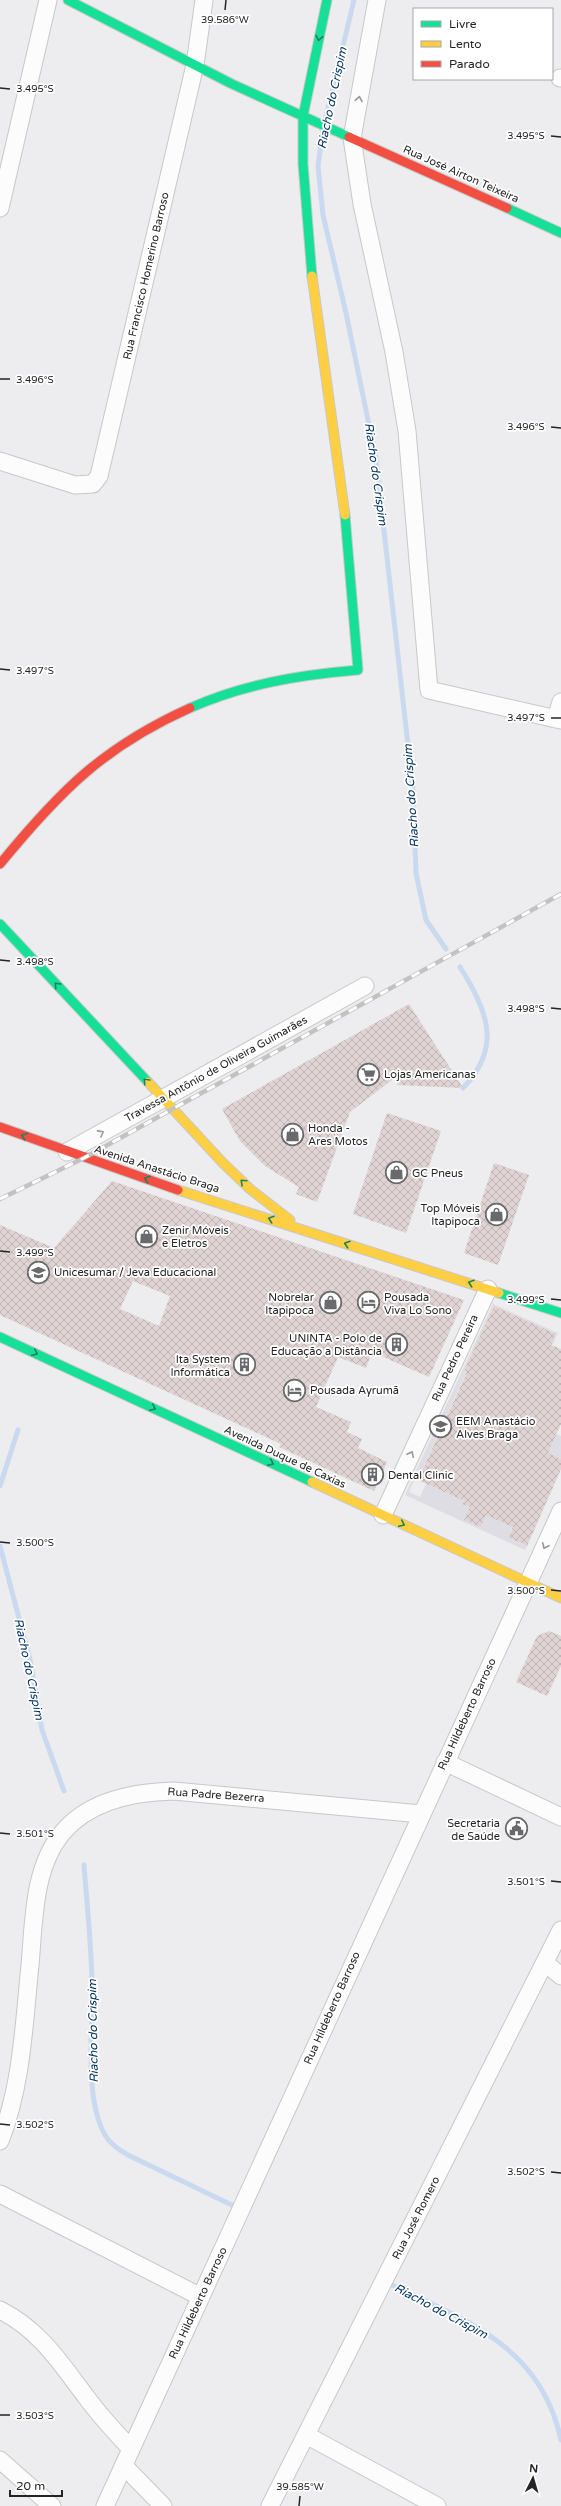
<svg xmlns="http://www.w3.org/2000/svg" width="561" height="2506" font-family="'Varela Round',sans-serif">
	<defs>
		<pattern id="building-cross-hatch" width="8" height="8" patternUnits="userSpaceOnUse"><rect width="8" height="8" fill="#e0d3d3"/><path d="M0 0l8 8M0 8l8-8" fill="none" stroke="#c0b5b5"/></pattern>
	</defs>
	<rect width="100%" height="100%" fill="#edecee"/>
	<!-- built -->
	<path fill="#dfdde4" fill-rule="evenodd" d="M493,1304L558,1333L519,1417L561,1436V1459L548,1453L465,1375L418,1479L415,1478L409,1492L420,1497L426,1484L464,1501L462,1504L470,1507L465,1520L481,1527L486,1515L514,1523L508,1537L526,1546L561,1469L525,1550L405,1495ZM494,1306L556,1334L526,1399L464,1371Z"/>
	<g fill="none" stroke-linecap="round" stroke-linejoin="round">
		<!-- stream -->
		<path stroke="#c9daf0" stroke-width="5" d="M325,121L354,0
			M323,130L318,166L323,215L346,313L376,459L413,790L416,873L426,920L446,949
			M460,967C487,1010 503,1047 463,1088
			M0,1486L18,1430
			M0,1546L31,1664L42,1730L64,1791
			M84,1865C87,1904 91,1942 92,1981C94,2024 83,2097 105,2135C110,2144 119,2150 128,2155L238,2208
			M386,2282C464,2320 541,2345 561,2440"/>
	</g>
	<!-- building -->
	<path fill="url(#building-cross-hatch)" fill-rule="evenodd" d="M409,1004L463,1088L397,1085L401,1073L350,1112L317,1202L296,1194L299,1187L265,1166L240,1141L222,1109Z
		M387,1113L441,1131L406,1233L353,1214Z
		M494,1163L529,1175L498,1265L464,1253Z
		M112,1181L464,1300L429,1377L372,1352L366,1368L338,1357L316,1407L351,1422L347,1432L362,1439L358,1448L387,1462L374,1491L279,1447L281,1444L0,1315V1225L54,1248ZM133,1281L170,1296L159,1326L120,1309Z
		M494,1306L556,1334L551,1345L561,1349V1424L548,1453L561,1459V1469L527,1546L508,1537L513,1527L486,1515L481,1527L464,1520L470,1507L462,1504L464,1501L418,1480L467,1372L464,1371Z
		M549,1631L561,1636V1666L547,1696L516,1682L537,1636Z"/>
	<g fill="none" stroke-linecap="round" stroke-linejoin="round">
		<defs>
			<path id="street" d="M377,0L352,138L362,204L394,352L407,431L429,690L561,720
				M560,78H561
				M0,208L48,0
				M0,461L75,485L93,484L99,476L195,65L204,0
				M556,719L561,702
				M67,1152L365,986
				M383,1515L488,1289
				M445,1762L561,1817
				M545,1963L561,1976
				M0,2141C22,2085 24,2024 30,1965C34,1921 33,1867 63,1832C90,1800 134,1792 174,1791L421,1814
				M0,2194L201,2297
				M0,2310C40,2330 61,2364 87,2398C100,2416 116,2433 131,2449
				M306,2435L437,2506
				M0,2460L52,2506
				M124,2466L163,2506
				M105,2506L561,1511
				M270,2506L561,1930"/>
			<path id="fast" d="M68,0L232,84L349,137
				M507,208L561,233
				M312,276L303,164V116L327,0
				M190,708C244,684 299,675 358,670L345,515
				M0,924L148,1082
				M499,1293L561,1313
				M0,1337L312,1482"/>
			<path id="slow" d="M312,276L345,515
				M148,1082L222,1162L250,1189L290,1220
				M178,1190L499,1293
				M312,1482L561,1598"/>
			<path id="jam" d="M349,137L507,208
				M0,864C60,791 103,747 190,708
				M0,1127L178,1190"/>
		</defs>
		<!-- street casing -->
		<use href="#street" stroke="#c8c8c9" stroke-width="19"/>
		<!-- fast casing -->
		<use href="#fast" stroke="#c8c8c9" stroke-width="11"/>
		<!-- slow casing -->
		<use href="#slow" stroke="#c8c8c9" stroke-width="11"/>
		<!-- jam casing -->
		<use href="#jam" stroke="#c8c8c9" stroke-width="11"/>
		<!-- street -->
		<use href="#street" stroke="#fcfcfc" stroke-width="17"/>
		<!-- fast -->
		<use href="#fast" stroke="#16e098" stroke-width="9"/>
		<!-- slow -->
		<use href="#slow" stroke="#ffcf43" stroke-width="9"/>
		<!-- jam -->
		<use href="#jam" stroke="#f24e42" stroke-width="9"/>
		<defs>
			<path id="rail" d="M0,1199L84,1158L561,894"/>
		</defs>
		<!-- rail casing -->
		<use href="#rail" stroke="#c2c2c3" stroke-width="4.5"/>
		<!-- rail -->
		<use href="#rail" stroke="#fff" stroke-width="3" stroke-dasharray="9" stroke-linecap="butt"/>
	</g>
	<!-- one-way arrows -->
	<defs><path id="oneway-chevron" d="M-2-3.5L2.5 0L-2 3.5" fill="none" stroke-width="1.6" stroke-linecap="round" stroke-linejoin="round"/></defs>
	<g stroke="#1d825e">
		<use href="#oneway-chevron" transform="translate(319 38) rotate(101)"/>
		<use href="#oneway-chevron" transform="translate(57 985) rotate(-133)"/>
		<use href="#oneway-chevron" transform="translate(146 1081) rotate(-133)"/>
		<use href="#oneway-chevron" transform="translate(24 1136) rotate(-160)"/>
		<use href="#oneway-chevron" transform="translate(147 1179) rotate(-161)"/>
		<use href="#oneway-chevron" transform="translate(243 1182) rotate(-137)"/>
		<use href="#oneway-chevron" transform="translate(271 1219) rotate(-162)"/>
		<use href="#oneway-chevron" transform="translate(347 1244) rotate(-162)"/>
		<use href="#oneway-chevron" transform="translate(471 1283) rotate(-162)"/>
		<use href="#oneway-chevron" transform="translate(35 1353) rotate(25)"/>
		<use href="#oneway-chevron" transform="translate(153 1408) rotate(25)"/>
		<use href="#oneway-chevron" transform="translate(271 1463) rotate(25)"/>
		<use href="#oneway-chevron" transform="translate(402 1524) rotate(25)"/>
	</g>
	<g stroke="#9b9a9b">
		<use href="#oneway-chevron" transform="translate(359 99) rotate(-80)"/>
		<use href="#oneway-chevron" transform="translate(101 1133) rotate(-29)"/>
		<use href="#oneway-chevron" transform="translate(411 1454) rotate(-65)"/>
		<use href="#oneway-chevron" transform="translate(545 1546) rotate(115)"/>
	</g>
	<!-- ticks -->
	<path fill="none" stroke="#242325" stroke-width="1.5" d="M225,10L226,0M0,88L10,89M551,136L561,137M0,379H10M551,427L561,428M0,669L10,670M551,718H561M0,960L10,961M551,1008L561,1009M0,1251L10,1252M551,1299L561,1300M0,1542L10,1543M551,1590L561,1591M0,1833L10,1834M551,1881L561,1882M0,2124L10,2125M551,2172L561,2173M0,2415H10M299,2506L300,2496"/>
	<!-- icons -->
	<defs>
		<symbol id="supermarket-ring" viewBox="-11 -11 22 22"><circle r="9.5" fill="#fff" stroke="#6a696b" stroke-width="1.5"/><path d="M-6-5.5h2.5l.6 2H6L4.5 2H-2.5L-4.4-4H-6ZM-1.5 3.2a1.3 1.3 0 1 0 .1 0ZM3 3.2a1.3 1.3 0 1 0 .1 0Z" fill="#6a696b"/></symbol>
		<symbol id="shop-ring" viewBox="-11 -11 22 22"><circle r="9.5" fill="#fff" stroke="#6a696b" stroke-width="1.5"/><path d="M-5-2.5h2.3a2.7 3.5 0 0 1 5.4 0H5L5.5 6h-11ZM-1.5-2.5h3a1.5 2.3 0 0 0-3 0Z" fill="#6a696b"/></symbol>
		<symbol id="university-ring" viewBox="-11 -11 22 22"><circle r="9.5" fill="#fff" stroke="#6a696b" stroke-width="1.5"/><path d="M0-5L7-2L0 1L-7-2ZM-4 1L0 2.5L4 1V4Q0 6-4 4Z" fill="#6a696b"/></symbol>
		<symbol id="hotel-ring" viewBox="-11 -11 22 22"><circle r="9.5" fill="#fff" stroke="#6a696b" stroke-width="1.5"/><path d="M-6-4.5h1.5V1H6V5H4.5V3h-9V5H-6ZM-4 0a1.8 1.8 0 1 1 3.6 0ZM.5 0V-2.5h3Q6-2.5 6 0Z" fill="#6a696b"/></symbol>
		<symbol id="building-ring" viewBox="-11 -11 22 22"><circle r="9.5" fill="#fff" stroke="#6a696b" stroke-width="1.5"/><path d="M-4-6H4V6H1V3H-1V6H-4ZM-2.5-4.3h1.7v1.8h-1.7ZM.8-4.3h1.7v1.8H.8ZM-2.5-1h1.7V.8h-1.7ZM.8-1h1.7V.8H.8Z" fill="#6a696b"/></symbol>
		<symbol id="school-ring" viewBox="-11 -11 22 22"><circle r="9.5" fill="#fff" stroke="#6a696b" stroke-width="1.5"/><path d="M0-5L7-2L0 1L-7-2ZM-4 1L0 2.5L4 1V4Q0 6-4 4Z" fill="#6a696b"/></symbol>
		<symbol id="civic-ring" viewBox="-11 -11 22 22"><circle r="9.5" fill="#fff" stroke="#6a696b" stroke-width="1.5"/><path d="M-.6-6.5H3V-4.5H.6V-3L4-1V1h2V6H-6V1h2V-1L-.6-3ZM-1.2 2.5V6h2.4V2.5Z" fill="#6a696b"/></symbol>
	</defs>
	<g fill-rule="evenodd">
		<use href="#supermarket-ring" x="356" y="1062" width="25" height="25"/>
		<use href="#shop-ring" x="280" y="1122" width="25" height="25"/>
		<use href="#shop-ring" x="384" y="1160" width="25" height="25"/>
		<use href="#shop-ring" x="484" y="1202" width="25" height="25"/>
		<use href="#shop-ring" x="134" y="1224" width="25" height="25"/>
		<use href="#university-ring" x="26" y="1260" width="25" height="25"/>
		<use href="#shop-ring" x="318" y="1290" width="25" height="25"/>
		<use href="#hotel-ring" x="356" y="1290" width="25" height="25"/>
		<use href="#building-ring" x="384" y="1332" width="25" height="25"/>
		<use href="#building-ring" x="232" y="1352" width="25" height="25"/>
		<use href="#hotel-ring" x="282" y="1378" width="25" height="25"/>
		<use href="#school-ring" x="428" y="1414" width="25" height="25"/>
		<use href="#building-ring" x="360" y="1462" width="25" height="25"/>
		<use href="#civic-ring" x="504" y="1816" width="25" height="25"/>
	</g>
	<g text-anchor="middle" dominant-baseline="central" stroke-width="3.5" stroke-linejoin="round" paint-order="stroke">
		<!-- street labels -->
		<g font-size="11" fill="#242325" stroke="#fff">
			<text transform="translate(461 174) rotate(24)">Rua José Airton Teixeira</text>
			<text transform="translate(146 276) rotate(-77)">Rua Francisco Homerino Barroso</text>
			<text transform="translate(216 1069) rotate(-29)">Travessa Antônio de Oliveira Guimarães</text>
			<text transform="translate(157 1169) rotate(18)">Avenida Anastácio Braga</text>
			<text transform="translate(455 1358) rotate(-65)">Rua Pedro Pereira</text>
			<text transform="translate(285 1457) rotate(25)">Avenida Duque de Caxias</text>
			<text transform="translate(467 1714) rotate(-65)">Rua Hildeberto Barroso</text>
			<text transform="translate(216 1795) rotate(4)">Rua Padre Bezerra</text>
			<text transform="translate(332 2008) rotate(-66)">Rua Hildeberto Barroso</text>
			<text transform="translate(416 2218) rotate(-63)">Rua José Romero</text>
			<text transform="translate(198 2303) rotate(-65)">Rua Hildeberto Barroso</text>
		</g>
		<!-- poi labels -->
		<g font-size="11" fill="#242325" stroke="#fff" text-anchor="start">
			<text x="384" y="1074">Lojas Americanas</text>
			<text x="308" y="1128">Honda -<tspan x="308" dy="13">Ares Motos</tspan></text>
			<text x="412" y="1173">GC Pneus</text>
			<text x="480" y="1208" text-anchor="end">Top Móveis<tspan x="480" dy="13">Itapipoca</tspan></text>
			<text x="162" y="1230">Zenir Móveis<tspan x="162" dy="13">e Eletros</tspan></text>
			<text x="54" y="1272">Unicesumar / Jeva Educacional</text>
			<text x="314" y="1297" text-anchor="end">Nobrelar<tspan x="314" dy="13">Itapipoca</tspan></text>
			<text x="384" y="1297">Pousada<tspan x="384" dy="13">Viva Lo Sono</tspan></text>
			<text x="382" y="1338" text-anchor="end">UNINTA - Polo de<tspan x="382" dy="13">Educação a Distância</tspan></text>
			<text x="230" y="1359" text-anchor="end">Ita System<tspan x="230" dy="13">Informática</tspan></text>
			<text x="310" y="1390">Pousada Ayrumã</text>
			<text x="456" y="1421">EEM Anastácio<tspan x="456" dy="13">Alves Braga</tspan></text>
			<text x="388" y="1475">Dental Clinic</text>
			<text x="500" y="1823" text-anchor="end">Secretaria<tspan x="500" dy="13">de Saúde</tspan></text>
		</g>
		<!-- water labels -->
		<g font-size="12" font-style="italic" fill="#033562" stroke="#fff">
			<text transform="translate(332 98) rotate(-78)">Riacho do Crispim</text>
			<text transform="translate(376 474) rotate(82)">Riacho do Crispim</text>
			<text transform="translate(411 796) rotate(-94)">Riacho do Crispim</text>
			<text transform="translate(29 1669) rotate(78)">Riacho do Crispim</text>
			<text transform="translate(93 2031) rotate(-91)">Riacho do Crispim</text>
			<text transform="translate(441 2311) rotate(28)">Riacho do Crispim</text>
		</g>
	</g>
	<g font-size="10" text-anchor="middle" fill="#242325" stroke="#fff" stroke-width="3.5" stroke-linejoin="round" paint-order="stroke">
		<text x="225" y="23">39.586°W</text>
		<text x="35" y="92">3.495°S</text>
		<text x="526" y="139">3.495°S</text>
		<text x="35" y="383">3.496°S</text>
		<text x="526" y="430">3.496°S</text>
		<text x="35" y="674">3.497°S</text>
		<text x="526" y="721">3.497°S</text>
		<text x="35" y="965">3.498°S</text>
		<text x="526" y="1012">3.498°S</text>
		<text x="35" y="1256">3.499°S</text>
		<text x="526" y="1303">3.499°S</text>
		<text x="35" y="1546">3.500°S</text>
		<text x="526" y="1594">3.500°S</text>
		<text x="35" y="1837">3.501°S</text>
		<text x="526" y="1885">3.501°S</text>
		<text x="35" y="2128">3.502°S</text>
		<text x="526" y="2175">3.502°S</text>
		<text x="35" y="2419">3.503°S</text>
		<text x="300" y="2490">39.585°W</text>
	</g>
	<!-- legend -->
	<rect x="413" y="8" width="140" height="72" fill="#ffffff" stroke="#a7a7a8"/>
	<rect x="421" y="21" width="20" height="6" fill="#16e098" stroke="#a7a7a8"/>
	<text x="449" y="28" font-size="12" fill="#242325">Livre</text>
	<rect x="421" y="41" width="20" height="6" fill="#ffcf43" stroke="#a7a7a8"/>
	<text x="449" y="48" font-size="12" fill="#242325">Lento</text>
	<rect x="421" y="61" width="20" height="6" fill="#f24e42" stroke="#a7a7a8"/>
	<text x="449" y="68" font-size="12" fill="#242325">Parado</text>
	<!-- north arrow -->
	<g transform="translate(533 2478) rotate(5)" stroke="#ffffff" stroke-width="3" paint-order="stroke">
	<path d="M0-3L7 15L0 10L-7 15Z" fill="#242325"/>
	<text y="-6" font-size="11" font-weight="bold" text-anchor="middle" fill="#242325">N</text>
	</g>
	<!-- scale -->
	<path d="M10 2490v6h52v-6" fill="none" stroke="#242325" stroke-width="2"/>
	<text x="16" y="2490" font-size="12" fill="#242325" stroke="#ffffff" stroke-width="3" paint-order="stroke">20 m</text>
</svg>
